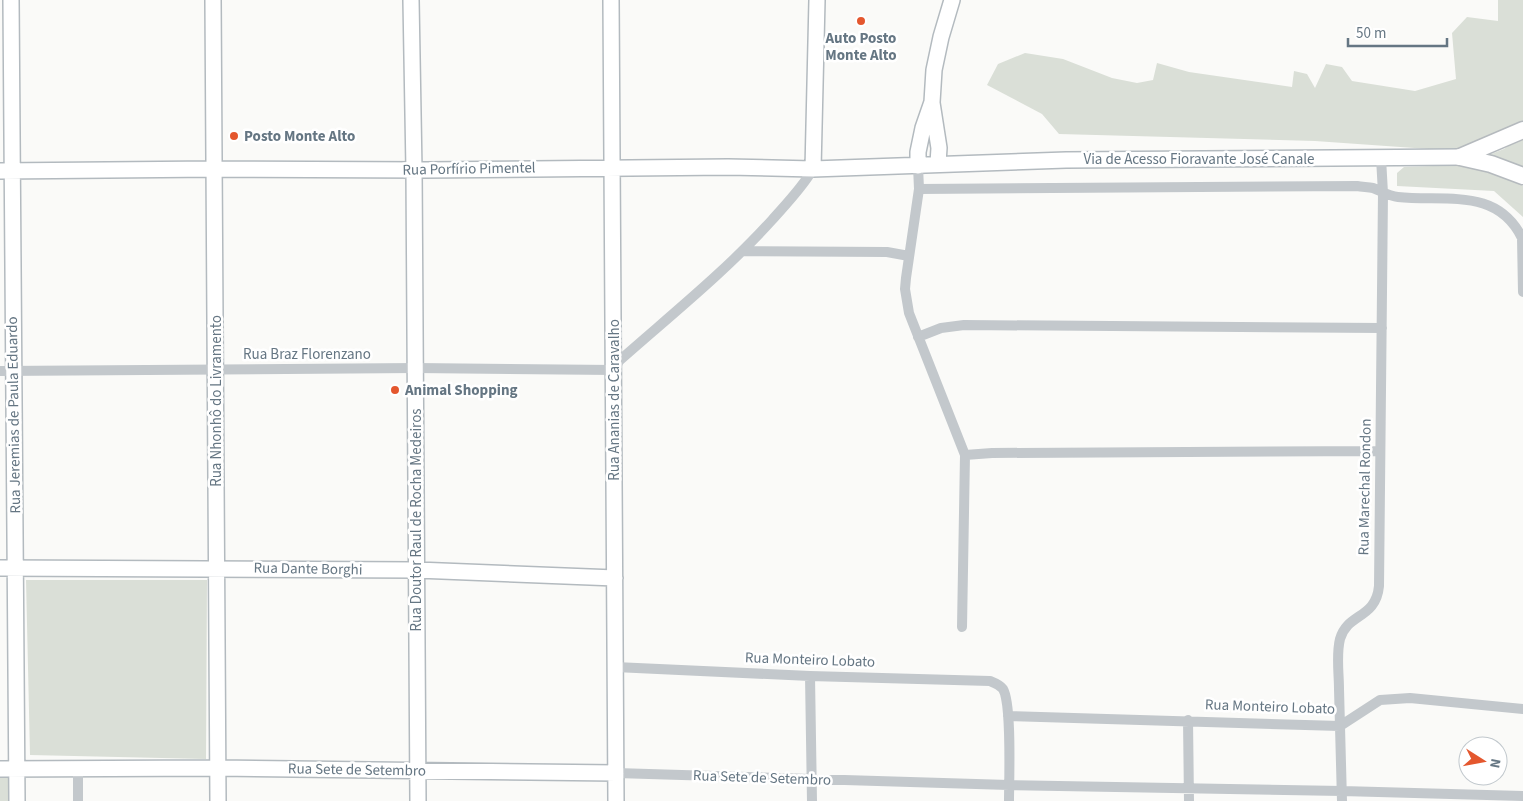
<svg xmlns="http://www.w3.org/2000/svg" width="1523" height="801" font-family="'Source Sans 3',sans-serif">
	<rect width="100%" height="100%" fill="#fafaf8"/>
	<!-- green -->
	<path fill="#dadfd7" d="M1498,0H1523V121L1506,131L1464,148L1443,150L1315,141L1059,134L1042,114L987,85L998,64L1025,53L1063,59L1112,78L1137,83L1153,80L1157,63L1189,72L1292,87L1294,71L1307,74L1315,88L1326,64L1342,67L1352,81L1415,91L1456,79L1452,33L1467,17L1498,21Z
		M1523,136V169L1509,162L1486,156L1504,149Z
		M1461,165L1496,172L1523,186V217L1494,191L1397,186V173L1404,167Z
		M26,580H207L206,759L30,755Z
		M0,778H9V801H0Z"/>
	<g fill="none" stroke-linecap="round" stroke-linejoin="round">
		<defs>
			<path id="secondary" d="M11,0L17,801
				M213,0L218,801
				M411,0L414,170L418,801
				M611,0L616,801
				M932,103L939,148L938,163
				M918,166V152L923,128L932,102L934,70L941,37L952,0
				M813,169L817,0
				M0,171L214,169L425,170L728,167L813,169L1066,160L1460,157
				M0,568L417,570L615,578
				M0,769L218,768L616,773"/>
			<path id="primary" d="M1460,157L1523,130
				M1460,157L1491,164L1523,176"/>
		</defs>
		<!-- secondary casing -->
		<use href="#secondary" stroke="#b3babf" stroke-width="18"/>
		<!-- primary casing -->
		<use href="#primary" stroke="#b5babe" stroke-width="19"/>
		<!-- street -->
		<path stroke="#c3c8cc" stroke-width="10" d="M918,166L919,189L906,278L905,289L909,313L965,455L962,627
			M919,189L1357,186C1362,187 1368,187 1373,188C1381,191 1389,196 1398,197C1445,202 1497,187 1522,238L1523,292
			M744,251L887,252L909,256
			M918,337L941,328L964,325L1382,328
			M0,371L416,368L614,370L619,361C671,315 726,271 772,220C786,204 802,188 813,169
			M965,455L992,453L1380,451
			M615,667L810,676L990,681C995,683 1000,685 1003,689C1012,704 1009,780 1009,801
			M810,676L812,801
			M1008,716L1340,726L1380,700L1410,698L1523,709
			M1188,720L1189,801
			M78,769V801
			M616,773L1009,785L1342,791L1523,796
			M1342,801C1341,764 1340,727 1339,689C1339,673 1336,655 1340,639C1347,613 1376,619 1379,586L1383,193L1381,158"/>
		<!-- secondary -->
		<use href="#secondary" stroke="#fff" stroke-width="15"/>
		<!-- primary -->
		<use href="#primary" stroke="#fff" stroke-width="16"/>
	</g>
	<!-- markers -->
	<g fill="#e4572e" stroke="#fff" stroke-width="2">
		<circle cx="861" cy="21" r="5"/>
		<circle cx="234" cy="136" r="5"/>
		<circle cx="395" cy="390" r="5"/>
	</g>
	<g text-anchor="middle" dominant-baseline="central" stroke-width="5" stroke-linejoin="round" paint-order="stroke">
		<!-- poi labels -->
		<g font-size="15" font-weight="bold" fill="#657683" stroke="#fff" text-anchor="start">
			<text x="861" y="38" text-anchor="middle">Auto Posto<tspan x="861" dy="17">Monte Alto</tspan></text>
			<text x="244" y="136">Posto Monte Alto</text>
			<text x="405" y="390">Animal Shopping</text>
		</g>
		<!-- street labels -->
		<g font-size="15" fill="#657683" stroke="#fff">
			<text x="1199" y="159">Via de Acesso Fioravante José Canale</text>
			<text transform="translate(469 169) rotate(-1)">Rua Porfírio Pimentel</text>
			<text x="307" y="354">Rua Braz Florenzano</text>
			<text transform="translate(614 400) rotate(-90)">Rua Ananias de Caravalho</text>
			<text transform="translate(216 401) rotate(-90)">Rua Nhonhô do Livramento</text>
			<text transform="translate(14 415) rotate(-91)">Rua Jeremias de Paula Eduardo</text>
			<text transform="translate(1365 487) rotate(-89)">Rua Marechal Rondon</text>
			<text transform="translate(416 520) rotate(-90)">Rua Doutor Raul de Rocha Medeiros</text>
			<text transform="translate(308 569) rotate(1)">Rua Dante Borghi</text>
			<text transform="translate(810 660) rotate(2)">Rua Monteiro Lobato</text>
			<text transform="translate(1270 707) rotate(2)">Rua Monteiro Lobato</text>
			<text transform="translate(357 770) rotate(1)">Rua Sete de Setembro</text>
			<text transform="translate(762 778) rotate(2)">Rua Sete de Setembro</text>
		</g>
	</g>
	<!-- north arrow -->
	<g transform="translate(1483 761) rotate(101)"><circle r="24" fill="#ffffff" stroke="#c1c8cd"/>
	<path d="M0-4L9 19L0 12L-9 19Z" fill="#e4572e"/>
	<text y="-8" font-size="14" font-weight="bold" text-anchor="middle" fill="#657683">N</text>
	</g>
	<!-- scale -->
	<path d="M1348 38v8h99v-8" fill="none" stroke="#657683" stroke-width="2.5"/>
	<text x="1356" y="38" font-size="15" fill="#657683" stroke="#ffffff" stroke-width="4" paint-order="stroke">50 m</text>
</svg>
